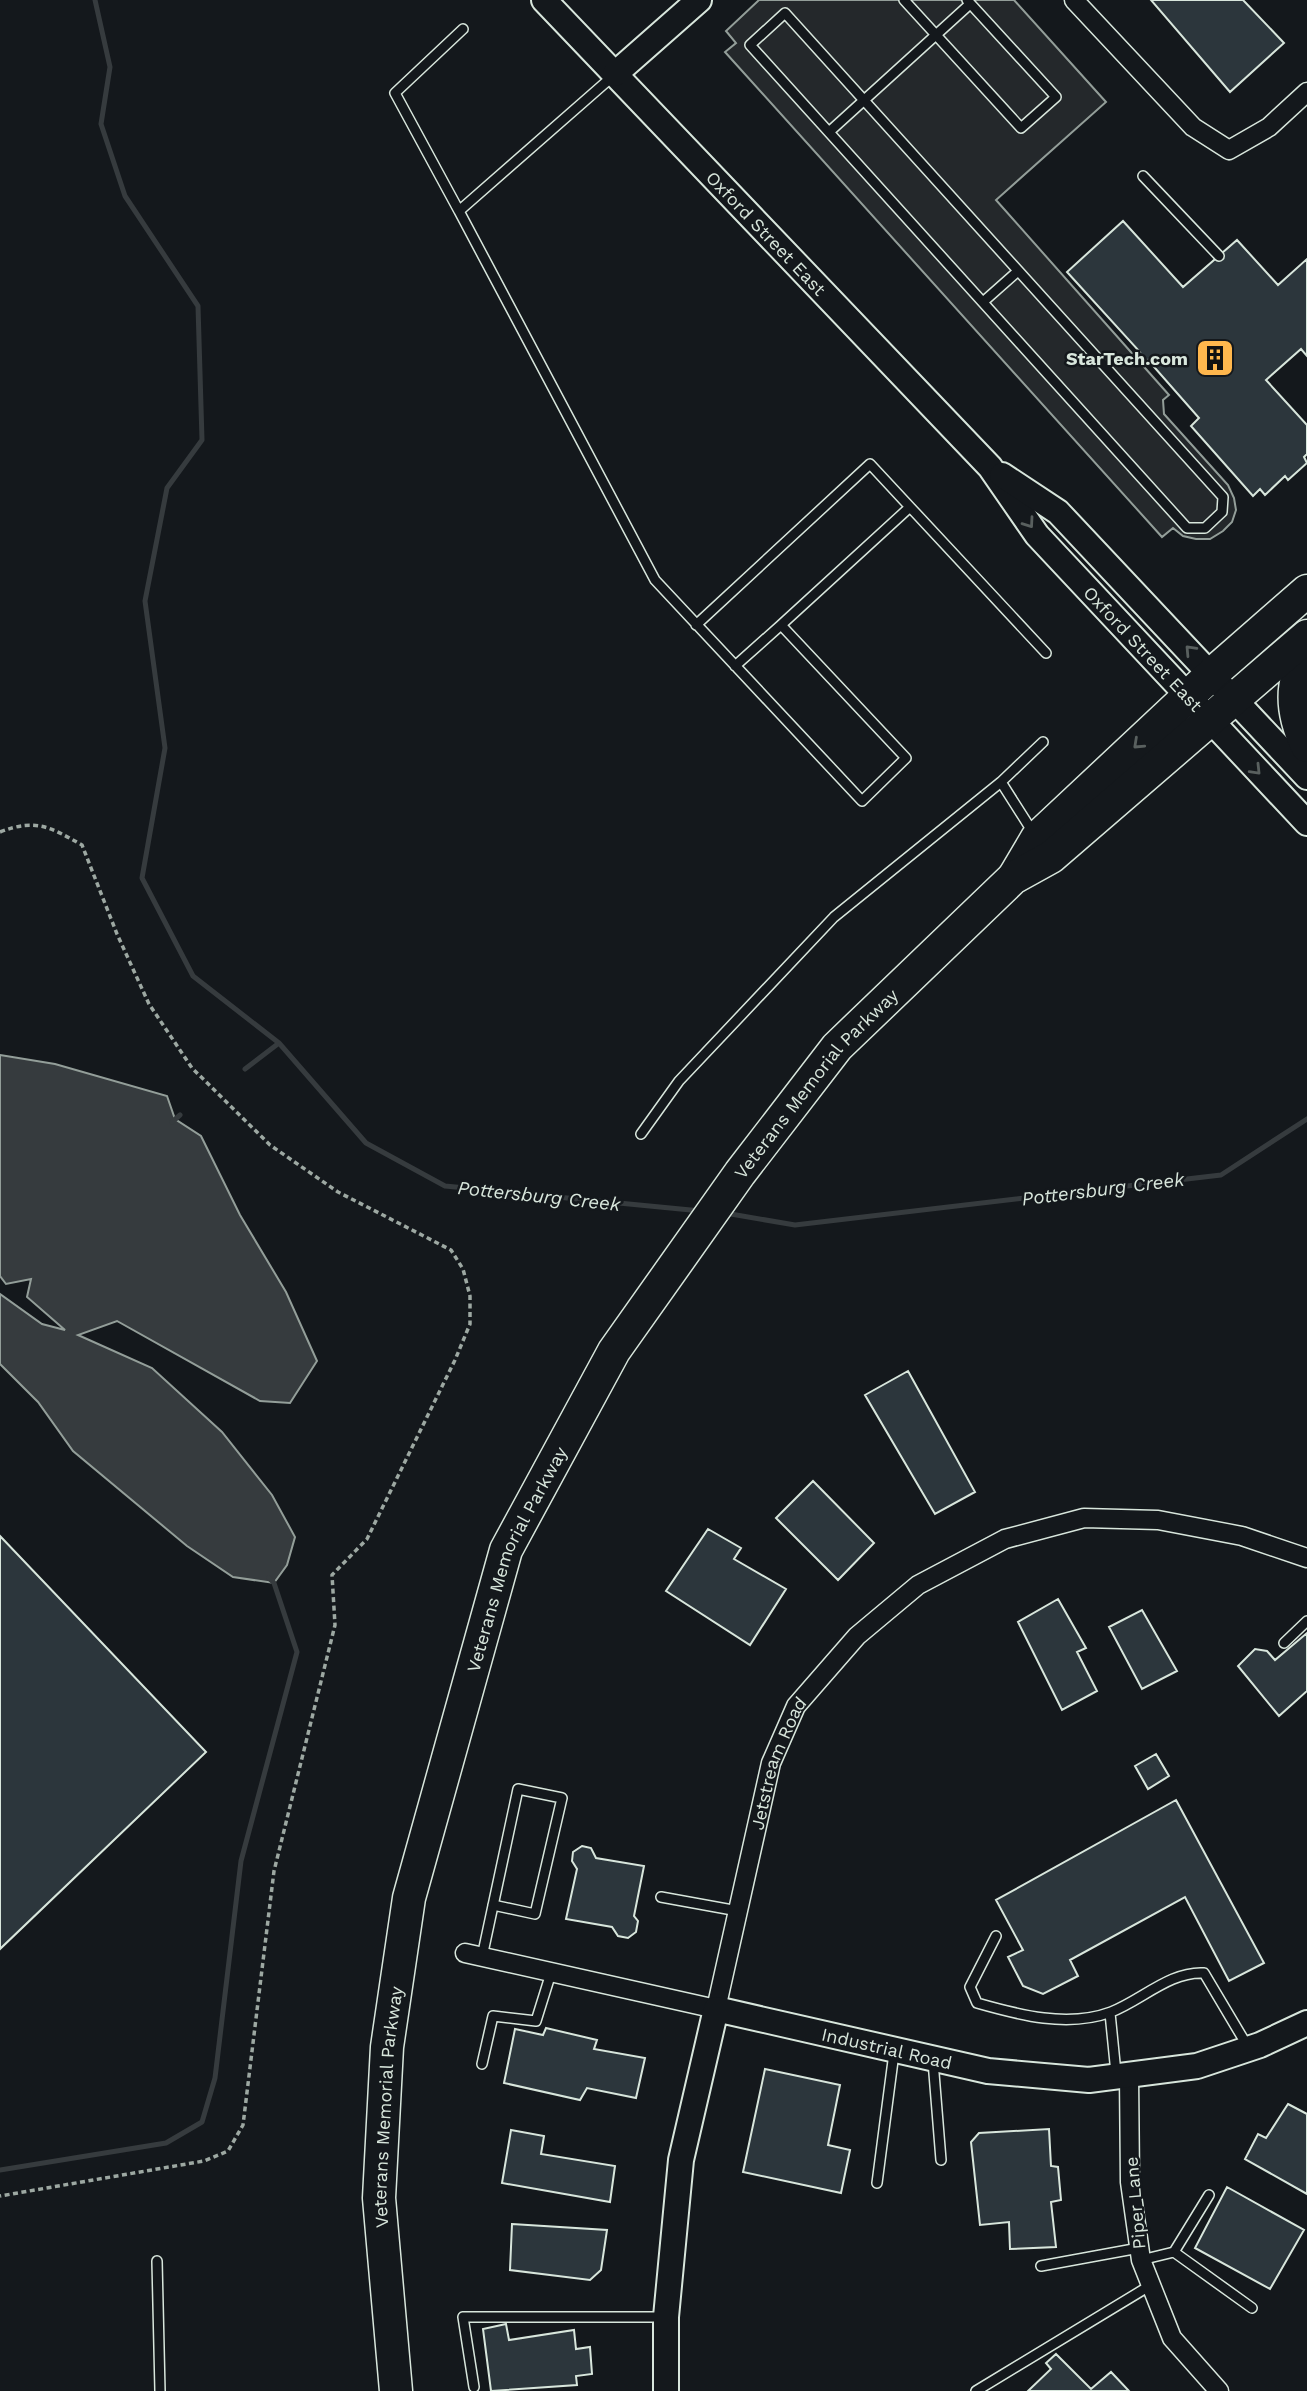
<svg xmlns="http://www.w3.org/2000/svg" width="1307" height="2391" font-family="'Work Sans',sans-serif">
	<rect width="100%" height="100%" fill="#14181c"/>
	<!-- parking -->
	<path fill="#24282b" stroke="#939e99" stroke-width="2" d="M759,0H1014L1106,102L996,200L1169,395L1163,400L1164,414L1228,485L1234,498L1236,510L1232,522L1223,531L1210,539H1196L1183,536L1173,528L1162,537L725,52L736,43L726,31Z"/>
	<!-- water -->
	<path fill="#363b3e" stroke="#939e99" stroke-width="2" d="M0,1055L55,1064L167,1096L175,1119L201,1136L240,1215L286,1292L317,1361L290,1403L260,1401L117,1321L78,1335L152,1368L222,1432L272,1495L295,1537L287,1565L274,1583L233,1577L187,1546L73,1451L38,1402L0,1364V1294L42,1324L65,1330L27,1297L31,1279L6,1284L0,1276Z"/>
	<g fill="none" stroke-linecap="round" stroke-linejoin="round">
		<!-- stream -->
		<path stroke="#363b3e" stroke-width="5" d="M95,0L110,67L101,124L125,196L198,306L202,440L167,488L145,601L165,748L142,878L193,976L279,1043L366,1143L445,1186L701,1211
			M245,1069L279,1043
			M172,1122L180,1115
			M725,1213L795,1225L1221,1175L1307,1119
			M0,2170L166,2143L202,2122L215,2078L241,1861L297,1652L274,1583L269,1578"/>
	</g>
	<!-- building -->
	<path fill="#2c363c" stroke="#d8e6dc" stroke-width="2" d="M1151,0H1243L1284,43L1230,92Z
		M1123,221L1183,287L1237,240L1278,285L1307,259V356L1301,349L1266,380L1307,425V454L1304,457L1307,463L1288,480L1285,476L1265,495L1260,489L1253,496L1191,426L1199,418L1148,360L1144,364L1136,355L1140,352L1067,272Z
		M908,1371L975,1492L935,1514L865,1395Z
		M813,1481L874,1543L838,1580L776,1518Z
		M708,1529L741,1548L734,1559L786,1589L750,1645L666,1591Z
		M0,1536L206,1752L0,1949Z
		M1058,1599L1086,1648L1077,1652L1097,1691L1062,1710L1018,1622Z
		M1142,1610L1177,1671L1142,1689L1109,1627Z
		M1307,1633V1691L1279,1716L1238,1666L1255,1649L1267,1651L1275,1660Z
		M1156,1754L1169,1776L1148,1789L1135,1766Z
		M1176,1800L1264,1963L1229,1981L1185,1897L1070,1960L1078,1976L1043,1994L1023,1986L1008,1957L1023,1950L996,1900Z
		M582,1846L591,1848L596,1858L644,1866L634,1916L638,1921L636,1932L628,1938L618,1936L612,1927L566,1919L577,1869L572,1861L573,1852Z
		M546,2028L597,2040L594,2049L645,2058L636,2098L587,2088L580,2100L504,2083L515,2029L543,2035Z
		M765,2069L840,2085L828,2145L850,2150L841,2193L743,2172Z
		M1288,2104L1307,2114V2194L1245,2159L1258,2134L1266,2138Z
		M1049,2129L1051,2166L1058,2167L1061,2200L1051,2202L1056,2247L1010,2249L1009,2222L980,2225L971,2142L979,2133Z
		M511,2130L544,2136L541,2154L615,2166L610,2202L502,2183Z
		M1227,2187L1304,2230L1270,2289L1195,2248Z
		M512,2224L607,2230L601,2270L590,2280L510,2270Z
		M506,2324L509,2340L574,2330L576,2349L590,2347L592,2374L576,2376L577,2385L491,2391L483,2329Z
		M1056,2354L1091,2389L1111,2372L1129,2391H1028L1051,2369L1046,2363Z"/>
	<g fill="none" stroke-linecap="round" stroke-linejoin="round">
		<defs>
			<path id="lane" d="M904,0L1021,128L1056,97L967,0
				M785,13L1223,497L1222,512L1205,528H1187L750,45Z
				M613,76L459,211L655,580C724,654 793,728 862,801L906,758L781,625L735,666
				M829,132L970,4
				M1143,176L1219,256
				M459,211L395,93L463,29
				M983,302L1018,271
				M696,625L870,464L910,507
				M781,625L910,507L1046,653
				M1001,782L1034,834
				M641,1134L679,1081L834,917L1001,782L1043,742
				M1284,1643L1307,1621
				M661,1897L738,1911
				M996,1936L970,1987L977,2003C1019,2015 1068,2028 1111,2012C1142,2000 1170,1971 1204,1973L1248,2047
				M482,1957L518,1789L562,1798L535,1914L493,1905
				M1110,2013L1116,2073
				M933,2061L941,2160
				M482,2064L493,2016L536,2021L551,1973
				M877,2183L894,2053
				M1209,2195L1174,2252L1252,2308
				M1141,2260L1174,2252
				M157,2261L160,2391
				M1041,2266L1139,2248
				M474,2387L463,2317H664
				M976,2391L1151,2285"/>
			<g id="street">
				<path d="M1074,0L1193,127L1229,150L1269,127L1307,92"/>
				<path id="s1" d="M465,1953L716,2009L771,1763L796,1706L857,1636L918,1585L1005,1539L1084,1518L1158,1520L1242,1536L1307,1558"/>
				<path d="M1129,2075L1130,2182L1141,2260L1172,2338L1219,2391"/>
			</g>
			<g id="secondary">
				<path id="s2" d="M544,0L990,467L1037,535L1307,823"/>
				<path d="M615,74L699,0"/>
				<path d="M1002,475L1058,512L1307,777"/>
				<path id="s3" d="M666,2391V2317L681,2160L716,2009L988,2071L1089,2080L1197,2066L1260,2045L1307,2023"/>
			</g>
			<g id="highway">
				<path d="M1307,657C1288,685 1293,716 1307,746"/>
				<path d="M1014,877L1037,838L1212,674L1307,591"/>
				<path id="s4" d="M396,2391L379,2198L387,2047L409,1898L506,1550L614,1351L740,1173L837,1047L1013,878L1051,857L1307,636"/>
			</g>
		</defs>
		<!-- lane casing -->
		<use href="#lane" stroke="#d8e6dc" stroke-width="12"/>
		<!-- street casing -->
		<use href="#street" stroke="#d8e6dc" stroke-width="21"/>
		<!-- secondary casing -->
		<use href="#secondary" stroke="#d8e6dc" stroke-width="28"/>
		<!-- highway casing -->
		<use href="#highway" stroke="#d8e6dc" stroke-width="35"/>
		<!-- path -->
		<path stroke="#9da8a2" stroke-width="3.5" stroke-dasharray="5 3.5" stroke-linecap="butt" d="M0,832C36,818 50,827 82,845L117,934L149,1004L192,1068L270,1145L338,1192L451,1250L463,1269L470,1296V1324L455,1360L367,1539L332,1575L335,1625L274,1871L243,2125L228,2151L204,2161L0,2196"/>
		<!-- lane -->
		<use href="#lane" stroke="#14181c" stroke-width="9"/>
		<!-- street -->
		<use href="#street" stroke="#14181c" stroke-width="18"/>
		<!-- secondary -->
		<use href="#secondary" stroke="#14181c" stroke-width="24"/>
		<!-- highway -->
		<use href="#highway" stroke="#14181c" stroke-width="32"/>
	</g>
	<!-- one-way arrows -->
	<defs><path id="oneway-chevron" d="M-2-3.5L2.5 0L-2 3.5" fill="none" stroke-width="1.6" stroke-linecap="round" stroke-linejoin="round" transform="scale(1.75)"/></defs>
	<g stroke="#59605f">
		<use href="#oneway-chevron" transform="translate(1029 523) rotate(55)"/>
		<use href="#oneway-chevron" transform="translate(1190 650) rotate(-133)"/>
		<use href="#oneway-chevron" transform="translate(1138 744) rotate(137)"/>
		<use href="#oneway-chevron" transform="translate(1256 770) rotate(46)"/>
	</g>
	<!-- icons -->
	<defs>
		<symbol id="building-square" viewBox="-11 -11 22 22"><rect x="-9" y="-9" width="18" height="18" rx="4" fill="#ffb74d" stroke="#14181c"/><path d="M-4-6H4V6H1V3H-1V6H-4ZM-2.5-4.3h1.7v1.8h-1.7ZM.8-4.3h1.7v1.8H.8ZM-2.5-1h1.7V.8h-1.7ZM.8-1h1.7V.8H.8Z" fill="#111"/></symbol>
	</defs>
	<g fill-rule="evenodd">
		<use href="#building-square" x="1193" y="336" width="44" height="44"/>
	</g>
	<g text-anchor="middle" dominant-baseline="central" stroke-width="5" stroke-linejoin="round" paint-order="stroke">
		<!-- street labels -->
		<g font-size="18" fill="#d8e6dc" stroke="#14181c">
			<text stroke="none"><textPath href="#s2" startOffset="322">Oxford Street East</textPath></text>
			<text stroke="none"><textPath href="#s2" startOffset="884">Oxford Street East</textPath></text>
			<text stroke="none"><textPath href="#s4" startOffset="1419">Veterans Memorial Parkway</textPath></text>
			<text stroke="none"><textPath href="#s4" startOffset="852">Veterans Memorial Parkway</textPath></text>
			<text stroke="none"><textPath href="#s1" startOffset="511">Jetstream Road</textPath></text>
			<text stroke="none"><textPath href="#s3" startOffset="562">Industrial Road</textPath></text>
			<text stroke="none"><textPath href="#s4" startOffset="285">Veterans Memorial Parkway</textPath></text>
			<text transform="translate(1135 2203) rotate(-95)">Piper Lane</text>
		</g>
		<!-- poi labels -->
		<g font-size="18" font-weight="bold" fill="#d8e6dc" stroke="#14181c" text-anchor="end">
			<text x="1188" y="358">StarTech.com</text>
		</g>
		<!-- water labels -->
		<g font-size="19" font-style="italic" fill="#d8e6dc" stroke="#14181c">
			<text transform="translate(1103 1189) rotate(-7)">Pottersburg Creek</text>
			<text transform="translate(539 1196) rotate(6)">Pottersburg Creek</text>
		</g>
	</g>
</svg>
